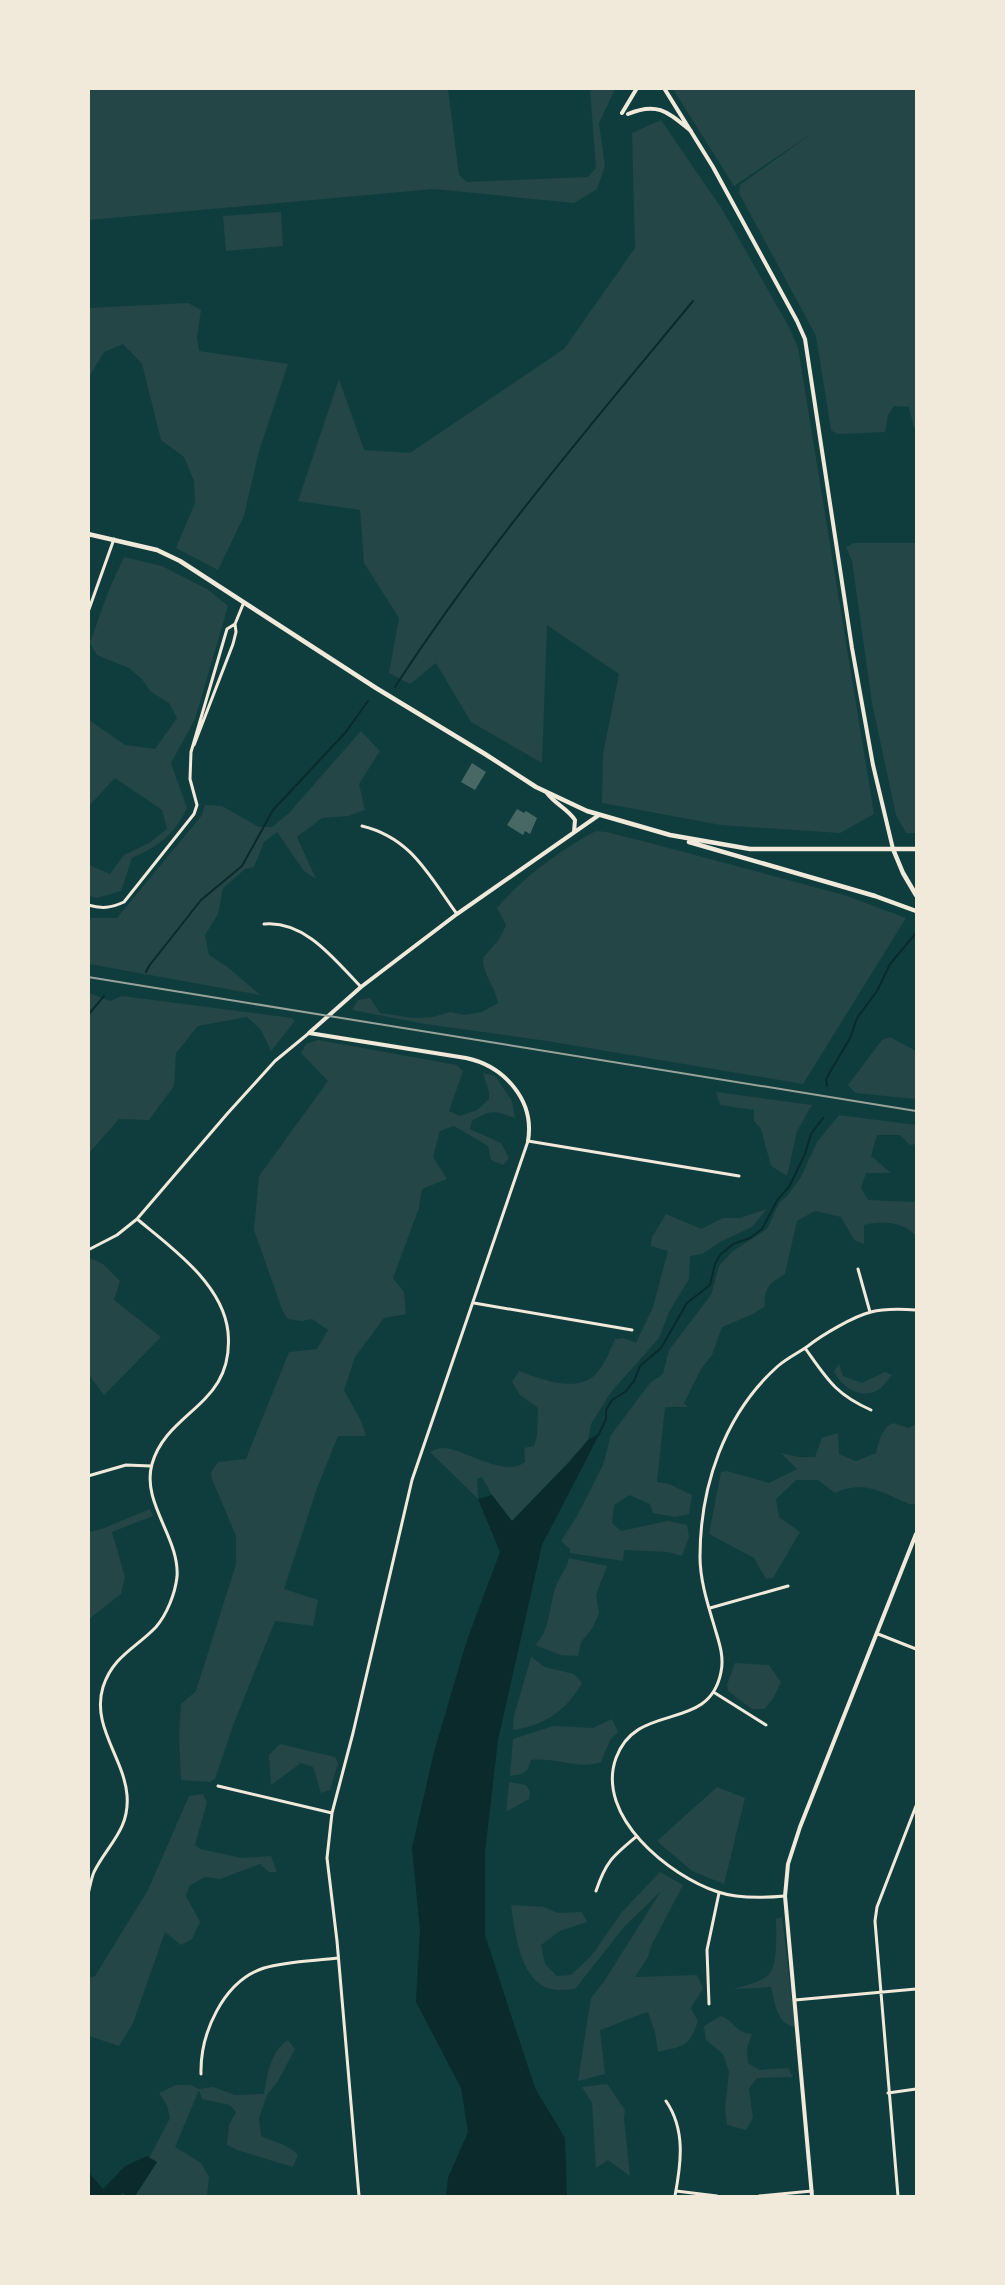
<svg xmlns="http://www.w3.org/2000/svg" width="1005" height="2285" font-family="'Work Sans',sans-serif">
	<rect width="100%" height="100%" fill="#0f3d3e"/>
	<!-- green -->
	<path fill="#244646" d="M89,88L448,89L459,175L467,182L588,177L596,168L590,89H615L599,123L605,166L597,189L574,203L434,189L89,220Z
		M673,89H916V427L914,428L909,407L894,406L888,415L885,432L837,434L831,430L816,336L739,193L740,185L815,131L734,186Z
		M661,120L722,209L789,327L798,348L874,814L840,833L721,825L602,803L603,754L619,674L547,625L542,763L471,722L436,663L410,684L389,673L399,618L364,563L360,510L298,501L339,379L364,450L410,453L564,349L635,248L632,133Z
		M281,212L283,246L226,251L223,216Z
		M188,303L201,310L197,337L199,351L288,364L259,451L244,516L218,570L176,548L195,503L194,481L184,457L161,440L142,364L123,344L104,352L89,377V308Z
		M854,543H916V833H906L896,815L872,703L852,561L846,547Z
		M124,557L162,566L207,589L228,606L195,719L171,763L187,808C174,835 159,846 132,858L121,891L97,898L89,896V865L110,874L124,855L149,843L167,829L162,810L115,778L89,806V720L125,745L155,749L177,718L169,703L150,691L142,679L129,668L97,655L90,643L108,592Z
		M361,731L380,751L359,784L365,810L348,816L322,818L297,837L316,879L304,871L277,832L264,842L254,867L245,869L223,888L218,914L205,935L209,955L229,968L260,995L89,964V918H117L202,815L205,805L222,806L259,827H272L289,813Z
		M596,831L606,832L650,843L844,895L906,918L803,1084L547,1041L425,1024L352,1010L358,1000L370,998L380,1013L413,1018L433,1017L450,1012L464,1015L482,1012L498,1003C495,985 483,976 483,958L500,938L506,925L497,908C521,879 563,848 596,831Z
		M89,993L110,1001L122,996L292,1018L295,1021L271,1051L261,1030L247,1017L198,1026L176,1053L174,1086L149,1120L119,1119L89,1153Z
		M890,1037L916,1051V1099L855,1093L848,1085L882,1040Z
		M318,1040L457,1065L463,1071L449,1111L460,1116L477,1110L489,1099V1092L483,1073L495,1076L512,1101L515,1118C495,1111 491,1109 472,1121L470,1129L501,1143L509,1158L503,1165L491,1160L488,1146L454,1126L440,1131L433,1157L447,1179L422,1189L419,1208L393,1278L404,1292L406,1314L384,1318L355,1357L344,1390L361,1421L366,1436H338L317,1488L284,1589L318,1600L313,1626L275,1621L234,1723L215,1779L210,1782L181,1780L179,1737L181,1704L196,1691L236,1564V1536L212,1479L211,1472L218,1462L246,1459L289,1352L317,1349L328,1330L312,1319L302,1321L288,1319L283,1312L254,1230L259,1176L328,1081L301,1053L306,1044Z
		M716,1092L812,1105L797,1131L787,1176L771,1166L761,1129L754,1121V1110L720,1105Z
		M839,1115L916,1125V1144L910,1145L900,1135H877L871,1156L891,1173H866L861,1188L868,1200L916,1202V1236C905,1222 880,1220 864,1225V1244L854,1240L841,1217L815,1211L797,1221L785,1274C770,1283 763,1288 765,1306L753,1314L722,1327L712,1355L701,1369L684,1403L688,1407H665L657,1482L669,1484L692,1495L689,1514L675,1517L653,1513L650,1504L629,1495L614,1505L612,1523L621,1531L667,1521L687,1525L689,1537L682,1556L668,1552L624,1550L623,1561L570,1553V1549L561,1541L577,1516L603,1465L611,1435L650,1383L663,1374L669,1350L711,1295L719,1266L733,1251L767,1229L779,1203L787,1196L801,1177L817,1142Z
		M767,1209L752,1227L720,1242L702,1254L690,1256L689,1279L669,1312L659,1338L611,1392L591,1424L588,1440L570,1461L512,1521L492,1495L482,1477L477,1479L478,1499L430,1452C434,1450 439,1448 444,1448C466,1450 505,1478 525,1462L524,1448L534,1446L537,1436L538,1408L520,1395L512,1382L519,1371C540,1379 576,1393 595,1375C604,1367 610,1350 615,1339L624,1338L636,1343L653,1307L668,1251L651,1246L652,1237L666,1214L701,1229L723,1218H740Z
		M92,1259L103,1264L120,1281L114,1300L161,1337L104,1395L89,1375L88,1260Z
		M839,1364L843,1376L862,1383L885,1372L892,1375C888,1380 883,1387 878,1390C861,1400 841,1387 834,1371Z
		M893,1423L908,1428L916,1424V1504H909C881,1492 865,1480 835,1493L818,1480H796L776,1499L779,1517L800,1532L773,1578L766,1579L754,1558L709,1534L721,1472L727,1471L769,1483L797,1469L781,1453L799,1457H815L822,1438L838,1433L839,1454L856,1461L876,1453C879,1442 881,1428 893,1423Z
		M150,1509L153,1516L112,1532L125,1577L121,1594L89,1619V1532L102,1529Z
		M569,1558L607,1566L596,1595L599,1613L592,1629L581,1642L578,1656L561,1655L535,1645C552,1629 548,1604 557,1584C561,1574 567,1568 569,1558Z
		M531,1657L545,1667L574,1674L582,1683C566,1711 545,1725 513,1730L514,1716Z
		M735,1663L769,1665L781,1682L773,1699L764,1709H752L728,1691L727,1685Z
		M612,1719L618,1732L610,1740L601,1762C581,1770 553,1757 531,1760L528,1769L522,1774L510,1776L513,1739L553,1726L593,1728Z
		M280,1744L335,1757L338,1763L330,1790L321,1793L313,1767L301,1763L271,1785L269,1755Z
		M509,1782L526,1785L530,1792L529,1799L506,1812Z
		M717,1787L745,1798L724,1884L692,1871L657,1841Z
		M203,1794L207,1802L195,1845L200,1849L242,1858L271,1856L277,1872H269L260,1864L220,1879L205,1877L189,1886L186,1896L200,1922L192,1939L181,1945L165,1932L133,2023L119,2046L89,2036V1978L95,1976L148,1890L189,1796Z
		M660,1872L683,1885L651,1946L648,1957L635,1977L697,1975L703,1988C699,1997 693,2001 691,2009L698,2021C689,2047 684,2046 658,2052L655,2032L648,2012C631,2017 616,2025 600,2030L605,2074L578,2081L591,1998L605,1980L661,1891L624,1927L575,1989C568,1989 559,1991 552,1989C520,1983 515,1931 511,1905L544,1907L558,1913L582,1912L587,1922L560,1931L541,1945L545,1964L557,1976L571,1975L592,1955L622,1912Z
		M782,1917L795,2027C776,2024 775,2002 771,1987L734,1989C745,1985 761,1983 769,1974C778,1966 776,1932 776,1919Z
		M721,2016C736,2022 734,2032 752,2034L747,2048L748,2063L760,2070L788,2068L793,2077L757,2078L749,2089L753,2118L746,2130L727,2125L725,2109L729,2072L723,2054L706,2040L704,2026Z
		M288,2040L295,2049L278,2081L267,2095L259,2118L261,2136C275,2143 287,2143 298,2155L293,2167L237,2150L227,2145L229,2125L236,2112L230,2105L202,2099L199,2090L175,2147L201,2163L209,2177L207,2196H135L157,2162L149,2158L170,2118L167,2105L159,2093L176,2085H190L199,2089L213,2087L235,2095L264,2094C268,2073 270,2052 288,2040Z
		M607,2084L625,2110L624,2118L630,2176L608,2160L596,2168L592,2103L582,2087Z"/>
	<!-- water -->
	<path fill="#0a2a2b" d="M600,1433L542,1545L498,1740L485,1852V1935L535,2088L565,2138L567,2196H446L448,2178L468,2132L461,2088L416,2002L420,1931L412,1848L434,1752L467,1640L500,1552L478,1499L492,1495L512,1521L570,1461L588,1440Z
		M147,2156L157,2162L135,2196H127L123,2193L118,2196H89V2173L103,2189L125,2166Z"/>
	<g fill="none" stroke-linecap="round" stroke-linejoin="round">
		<!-- stream -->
		<path stroke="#0a2a2b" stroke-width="2" d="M395,687C484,550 589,427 693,301
			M146,972L149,966L201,900L242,866L273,810L345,733L368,701
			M88,1015L104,996
			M827,1086L826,1079L850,1038L857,1018L877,991L890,964L916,933
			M599,1434L606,1419V1410L612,1400L625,1392L634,1381L640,1366L661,1348L687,1303L710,1285L715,1264L720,1255L733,1244L750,1238L762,1229L778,1199L789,1187L805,1154L811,1134L823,1118"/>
	</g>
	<!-- building -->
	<path fill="#486865" d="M472,763L486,772L475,790L461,782Z
		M517,809L524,813L526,811L537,818L530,834L525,831L523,835L507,825Z"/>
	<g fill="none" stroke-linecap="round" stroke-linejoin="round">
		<!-- minor -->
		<path stroke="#f1e9da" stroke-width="3" d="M88,612L114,539
			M194,745L233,644L236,632L235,624L244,602
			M362,826C412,838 429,876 457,914
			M88,905C102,909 111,908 124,902L194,814L197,805L190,779L191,752L227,629L235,624
			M264,924C305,920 335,960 361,987
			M88,1250L117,1235L137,1219L227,1114L275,1061L309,1033
			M858,1269L870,1312
			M474,1303L632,1330
			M805,1348C827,1379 835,1394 871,1410
			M88,1476L126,1465L151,1466
			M710,1608L788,1586
			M878,1634L916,1649
			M715,1693L766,1725
			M218,1786L332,1813
			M596,1891C606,1861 613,1856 637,1836
			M88,1894C90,1887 91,1879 94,1872C107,1845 130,1830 127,1795C124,1758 91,1726 103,1687C113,1656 136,1648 156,1627C167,1614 175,1594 177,1577C180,1538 141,1503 152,1464C167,1410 235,1406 228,1332C223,1284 171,1247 137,1219
			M785,1896C763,1898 739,1899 718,1892C669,1876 595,1816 616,1758C637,1700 709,1734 721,1672C724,1658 720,1645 716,1632C709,1608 700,1582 700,1557C700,1487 724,1414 778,1366C787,1358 798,1353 808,1346C822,1335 854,1316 871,1312C886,1308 902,1309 916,1310
			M795,2000L916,1989
			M709,2004L707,1950L719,1893
			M201,2074C200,2034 223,1981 264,1968C287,1961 313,1961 338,1958
			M888,2093L916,2089
			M666,2101C686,2130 681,2164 675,2196
			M676,2191L717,2196
			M359,2196L337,1941L327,1858L332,1813L353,1733L412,1480L528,1141L739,1176
			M759,2196L812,2191
			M898,2196L875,1921L877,1907L916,1806"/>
		<!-- tertiary -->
		<path stroke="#f1e9da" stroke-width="4" d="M547,793C555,804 567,808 575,820L574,832
			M309,1033L361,987L457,914L599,815
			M309,1033L466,1058C504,1066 535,1100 528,1141
			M812,2196L785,1896L788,1864L800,1827L916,1534"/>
		<!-- secondary -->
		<path stroke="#f1e9da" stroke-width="4" d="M664,88L713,167L797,321L805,339L852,648L873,765L893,849
			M622,113L637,88
			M628,114C658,101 669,113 691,131"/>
		<!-- primary -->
		<path stroke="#f1e9da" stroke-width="4.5" d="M88,534L157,550L180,561L376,688L485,754L536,787L587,811L670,835L750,849H916
			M689,842L875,896L916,911
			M893,849L903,873L916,895"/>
		<!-- rail -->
		<path stroke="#97a49c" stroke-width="2" d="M88,977L916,1111"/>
	</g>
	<!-- border -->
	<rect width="1005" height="2285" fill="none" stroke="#f1e9da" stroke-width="180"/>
</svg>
